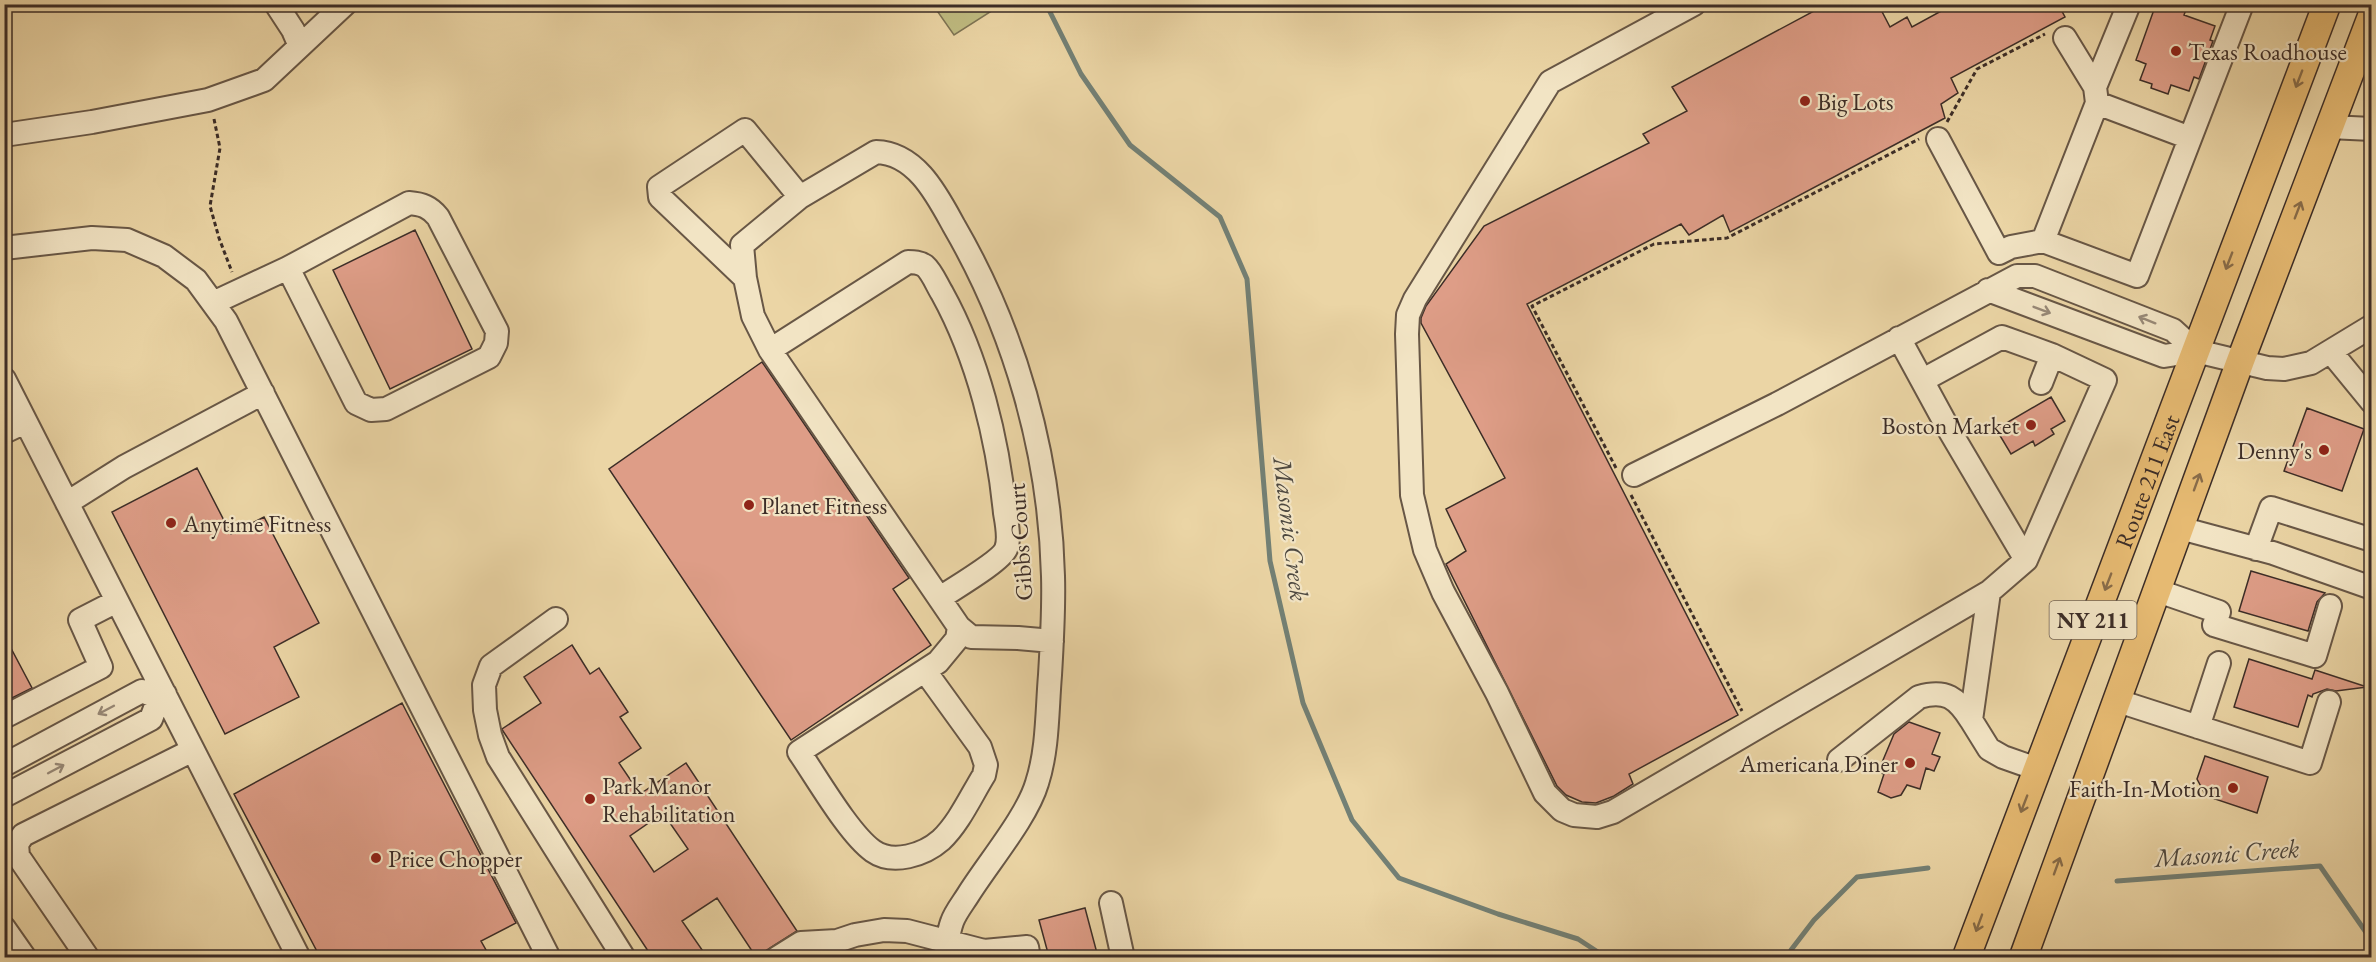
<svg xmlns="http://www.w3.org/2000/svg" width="2376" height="962" font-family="'EB Garamond',serif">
	<rect width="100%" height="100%" fill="#ebd5a5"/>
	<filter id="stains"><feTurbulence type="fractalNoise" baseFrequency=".00333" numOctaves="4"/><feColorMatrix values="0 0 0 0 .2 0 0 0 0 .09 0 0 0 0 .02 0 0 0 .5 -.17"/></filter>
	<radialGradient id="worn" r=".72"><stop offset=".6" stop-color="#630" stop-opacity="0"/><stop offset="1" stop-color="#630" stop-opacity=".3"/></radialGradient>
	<!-- green -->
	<path fill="#bfbb81" stroke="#7e7454" stroke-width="1.5" d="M933,5H1001L954,35Z"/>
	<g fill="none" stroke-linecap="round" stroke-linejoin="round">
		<!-- stream -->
		<path stroke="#738075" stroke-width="5" d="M1046,4L1081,74L1130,145L1220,217L1247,279L1270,561L1303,703L1352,820L1399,878L1498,914L1578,939L1607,958
			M2117,881L2320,866L2372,941
			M1792,958L1791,950L1814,920L1857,877L1928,868"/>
	</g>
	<!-- building -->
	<path fill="#de9d87" stroke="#3c2d27" stroke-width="1.5" fill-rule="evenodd" d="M1827,4H1878L1890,27L1907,17L1912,27L1954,4H2058L2065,17L1951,78L1958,93L1941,104L1945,118L1730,232L1723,215L1689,235L1681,224L1527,304L1738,715L1629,774L1633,784L1614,796L1596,803L1582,802L1566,795L1557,786L1446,564L1466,551L1446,509L1505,478L1421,323V318L1426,306L1484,226L1649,143L1643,134L1687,111L1672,87Z
		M2156,4H2188L2184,15L2215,26L2210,40L2213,41L2199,79L2194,77L2189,91L2171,85L2168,94L2151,88L2152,84L2140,80L2146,64L2136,60Z
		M415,230L472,349L390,389L333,270Z
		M762,362L909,578L893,589L931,645L791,740L609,469Z
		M2051,397L2065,421L2051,429L2054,434L2035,446L2033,441L2011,454L1996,429Z
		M2307,408L2364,429L2342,491L2284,471Z
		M197,468L231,534L264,517L319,623L274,647L299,697L225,734L112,512Z
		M2251,571L2325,593L2317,602L2308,631L2239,611Z
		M4,635L32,688L4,702Z
		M572,645L590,674L599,668L628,712L620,717L641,748L619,763L640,794L686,763L797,931L756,957L717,898L682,921L707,957H652L503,731L502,729L541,703L524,677ZM663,813L688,849L654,872L630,836Z
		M2249,659L2312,679L2315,670L2367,687L2336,691L2327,689L2313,694L2312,697L2308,695L2298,727L2234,707Z
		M402,703L516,923L481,941L490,957H320L234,794Z
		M1909,722L1940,733L1932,754L1940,757L1934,771L1926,768L1920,789L1907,785L1901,795L1891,798L1878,792L1884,774L1878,772L1894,734Z
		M2205,756L2268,777L2257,813L2206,796L2197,779Z
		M1085,908L1098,957H1049L1039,920Z"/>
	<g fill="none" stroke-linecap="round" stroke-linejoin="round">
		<defs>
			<path id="minor" d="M276,4L293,30L300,46
				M1694,4L1550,82L1415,299L1408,315L1407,334L1412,495L1425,550L1443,592L1497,693L1545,793L1562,810L1574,815L1597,817L1613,812L1989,592L2026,560
				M2065,38L2095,87L2097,103L2043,241L2137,276L2242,4
				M2095,87L2129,4
				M2097,103L2190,138
				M2329,127L2372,129
				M4,135L92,122L208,100L264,80L345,4
				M1938,139L1999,253L2011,247L2043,241
				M4,248L92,238L127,240L164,256L196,280L226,321L549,958
				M745,278L742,245L800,197
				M1988,290L2164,356L2196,351L2267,368L2284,369L2311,363L2372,326
				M213,303L288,268L356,403L371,410L386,409L489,357L496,343L497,331L438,217C430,207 422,204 409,203L288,268
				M1899,338L1948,428L2026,560L2105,380L2052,355L2002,337L1923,380
				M770,350L908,262C914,262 919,262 925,266C932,272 937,285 942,293C978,358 998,440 1005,513C1007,524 1010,539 1006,549C1001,561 953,589 940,598
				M2331,352L2372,402
				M4,379L299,958
				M2041,383L2052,355
				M4,432L25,422
				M1634,475L1777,404L2017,276H2035L2173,330L2196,351
				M67,503L124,467L263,393
				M2180,528L2273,553L2372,588
				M2256,549L2271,508L2372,540
				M2158,591L2219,612L2214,625L2315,656L2330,606
				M1989,592L1971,720L1989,749L2003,757L2037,769
				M556,619L491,666L484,685L485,710L490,735L498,757L624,958
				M925,671L980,747L986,765L984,775C971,796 959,823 941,840C924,855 893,865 873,851C849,834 817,778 799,752L938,662L957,639L959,627
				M2118,701L2310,763L2329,702
				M4,717L101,667L80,620L117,601
				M2198,727L2219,663
				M1839,760L1919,697C1946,689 1957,698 1971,720
				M4,765L142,691L159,698
				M4,796L151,719L159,698L165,694
				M1111,903L1123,958
				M4,928L25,958
				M88,958L18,856L17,844L23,835L193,750
				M777,958L801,943L837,941L855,935L884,930L907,931L984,951L1027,947L1029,958
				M944,958C947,946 948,933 952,922C955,913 963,903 968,895C988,863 1027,817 1037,783C1048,749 1047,711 1050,675C1052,642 1054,609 1053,576C1050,454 1015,331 954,226C937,195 916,153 876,152L800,197L745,130L659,187L660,197L745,278L753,316L770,350L959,627L971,637L1018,638L1052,641"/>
			<g id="major">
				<path id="s1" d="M1966,958L2327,4"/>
				<path d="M2023,958L2240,362L2372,15"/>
			</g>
		</defs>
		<!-- minor casing -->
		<use href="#minor" stroke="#685746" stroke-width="26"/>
		<!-- major casing -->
		<use href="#major" stroke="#3c2d27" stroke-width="30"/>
		<!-- path -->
		<path stroke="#3c2d27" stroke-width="3" stroke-dasharray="4.5 3" stroke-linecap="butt" d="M214,119L220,148L210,206L219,238L232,272
			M1947,122L1977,69L2045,34
			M1616,468L1532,306L1654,244L1727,238L1919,139
			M1631,495L1742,711"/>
		<!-- minor -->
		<use href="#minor" stroke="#f2e4c4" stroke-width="22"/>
		<!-- major -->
		<use href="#major" stroke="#e6ba72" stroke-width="27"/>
	</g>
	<!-- one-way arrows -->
	<defs><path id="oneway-shaft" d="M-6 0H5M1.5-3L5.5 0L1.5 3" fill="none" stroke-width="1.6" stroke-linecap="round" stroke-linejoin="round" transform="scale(1.5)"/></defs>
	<g stroke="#886c49">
		<use href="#oneway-shaft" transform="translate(2299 79) rotate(111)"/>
		<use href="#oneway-shaft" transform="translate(2298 210) rotate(-69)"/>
		<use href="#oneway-shaft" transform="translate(2229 261) rotate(111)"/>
		<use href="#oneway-shaft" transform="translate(2197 482) rotate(-70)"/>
		<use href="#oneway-shaft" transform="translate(2108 582) rotate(111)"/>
		<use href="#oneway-shaft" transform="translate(2024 804) rotate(111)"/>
		<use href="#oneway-shaft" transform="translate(2057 866) rotate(-70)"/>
		<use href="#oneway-shaft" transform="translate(1979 923) rotate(110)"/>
	</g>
	<g stroke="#978876">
		<use href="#oneway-shaft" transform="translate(2042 310) rotate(21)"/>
		<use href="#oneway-shaft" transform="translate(2147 320) rotate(-158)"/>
		<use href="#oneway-shaft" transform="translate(106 710) rotate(152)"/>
		<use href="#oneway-shaft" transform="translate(56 769) rotate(-28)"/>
	</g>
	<!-- markers -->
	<g fill="#8f2418" stroke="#f2e4c4" stroke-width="2">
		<circle cx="2176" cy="51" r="6"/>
		<circle cx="1805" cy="101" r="6"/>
		<circle cx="2031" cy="425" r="6"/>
		<circle cx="2324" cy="450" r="6"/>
		<circle cx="749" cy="505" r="6"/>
		<circle cx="171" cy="523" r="6"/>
		<circle cx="1910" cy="763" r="6"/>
		<circle cx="2233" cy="788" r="6"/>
		<circle cx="590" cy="799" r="6"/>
		<circle cx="376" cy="858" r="6"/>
	</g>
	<g text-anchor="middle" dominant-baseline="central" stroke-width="4.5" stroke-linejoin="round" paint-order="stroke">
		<!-- shield labels -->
		<rect fill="#f2e4c4" stroke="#736456" stroke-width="1.5" x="2049.5" y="601" width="87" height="38" rx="4.5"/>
		<g font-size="22" font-weight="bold" fill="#3c2d27">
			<text x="2093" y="620">NY 211</text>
		</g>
		<!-- poi labels -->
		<g font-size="24" fill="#3c2d27" stroke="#f2e4c4" text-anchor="start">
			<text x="2188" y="51">Texas Roadhouse</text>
			<text x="1817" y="101">Big Lots</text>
			<text x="2019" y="425" text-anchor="end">Boston Market</text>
			<text x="2312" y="450" text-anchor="end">Denny's</text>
			<text x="761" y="505">Planet Fitness</text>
			<text x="183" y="523">Anytime Fitness</text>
			<text x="1898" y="763" text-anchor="end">Americana Diner</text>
			<text x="602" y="785">Park Manor<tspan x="602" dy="28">Rehabilitation</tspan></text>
			<text x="2221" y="788" text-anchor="end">Faith-In-Motion</text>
			<text x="388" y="858">Price Chopper</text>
		</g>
		<!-- street labels -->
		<g font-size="24" fill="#3c2d27" stroke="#f2e4c4">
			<text stroke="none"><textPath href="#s1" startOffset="510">Route 211 East</textPath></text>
			<text transform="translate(1020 542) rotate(-94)">Gibbs Court</text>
		</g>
		<!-- water labels -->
		<g font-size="26" font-style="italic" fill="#4e4941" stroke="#f2e4c4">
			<text transform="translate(1291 529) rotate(83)">Masonic Creek</text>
			<text transform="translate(2227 853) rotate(-4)">Masonic Creek</text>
		</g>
	</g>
	<!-- margin -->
	<rect width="2376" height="962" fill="none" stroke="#ebd5a5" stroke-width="24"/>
	<rect x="6" y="6" width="2364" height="950" fill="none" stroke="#3c2d27" stroke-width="3"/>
	<rect x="12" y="12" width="2352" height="938" fill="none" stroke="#3c2d27" stroke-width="1.5"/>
	<rect width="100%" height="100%" filter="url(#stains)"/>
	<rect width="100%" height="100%" fill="url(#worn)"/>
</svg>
